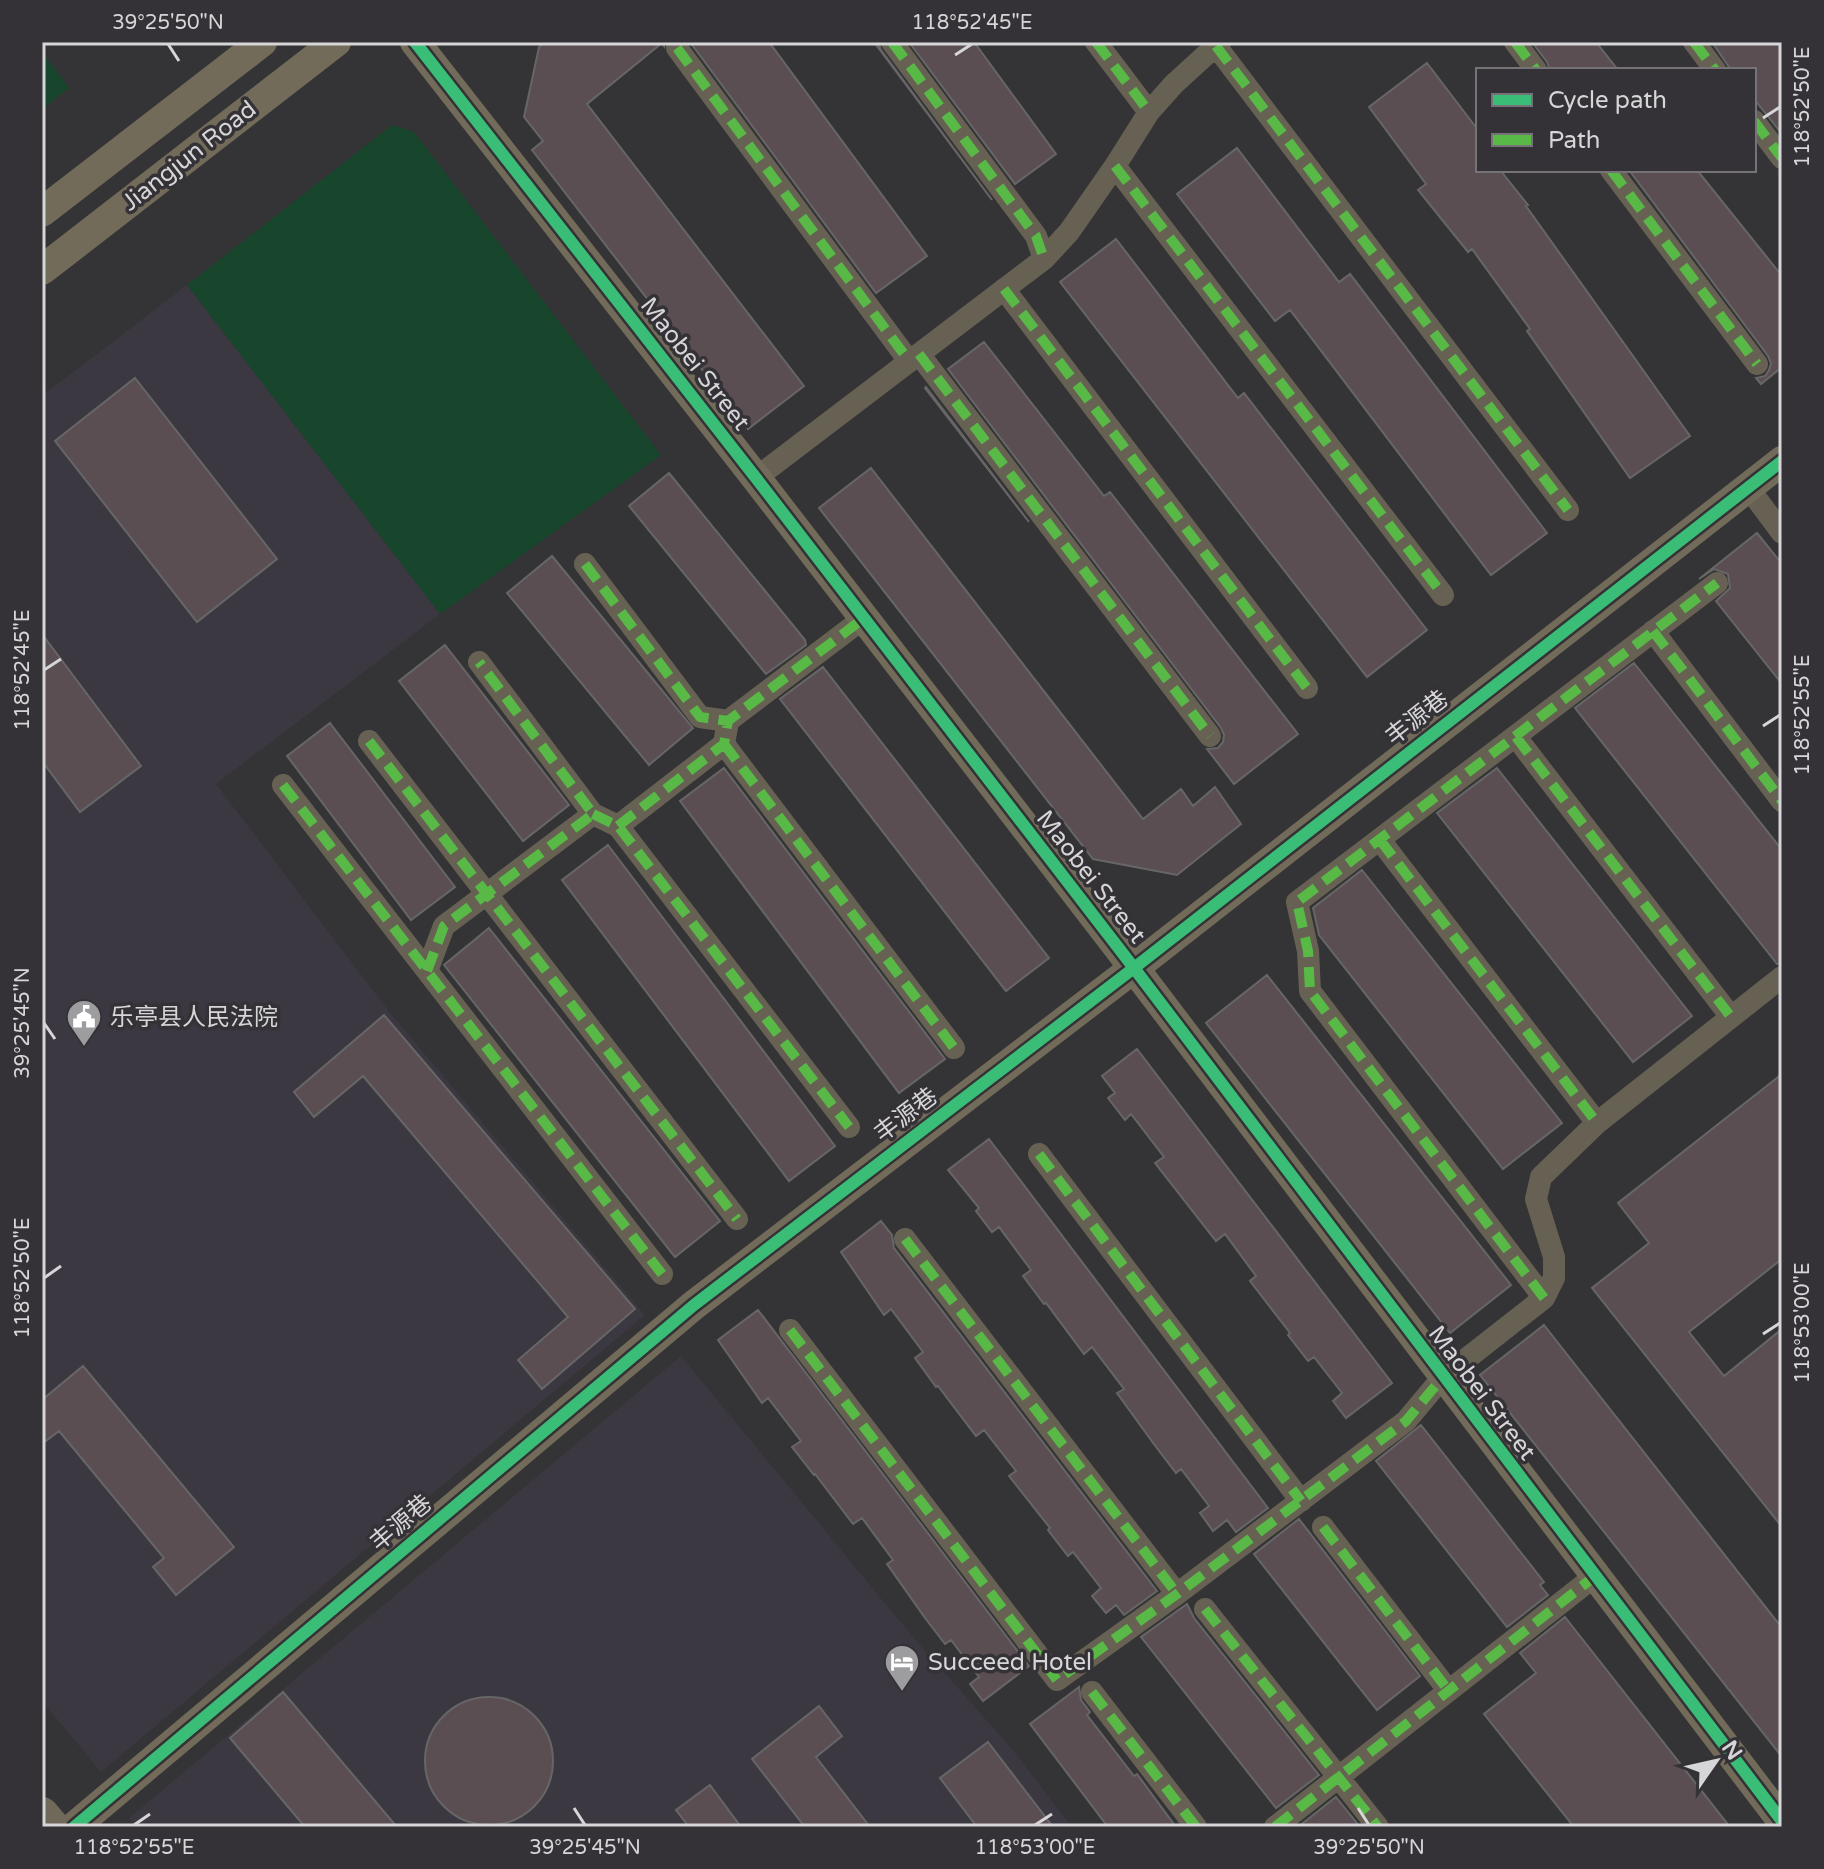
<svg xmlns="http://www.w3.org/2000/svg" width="1824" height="1869" font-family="'Varela Round','Noto Sans SC',sans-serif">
	<rect width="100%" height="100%" fill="#343335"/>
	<!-- built -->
	<path fill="#3c3841" d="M187,285L440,614L216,784L391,1014L645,1315L101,1772L42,1701V396Z
		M681,1356L913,1637L1012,1749L1072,1827H137L129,1818Z"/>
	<!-- green -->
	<path fill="#18462d" d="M42,52L69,88L42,109Z
		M392,125L414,132L661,455L440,614L187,285Z"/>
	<!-- building -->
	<path fill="#5a4e53" stroke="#676666" stroke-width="2" d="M545,42H664V46L662,43L587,104L804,386L748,429L532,150L543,141L524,117L539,47Z
		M690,42H769L927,256L876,293Z
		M874,42H878L881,50L992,200Z
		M909,42H974L1056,154L1015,184Z
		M1532,42H1596L1618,70H1550L1547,62Z
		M1712,42H1782V134L1754,99V70H1731Z
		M1427,63L1478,130V170H1500L1528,205L1526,206L1690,436L1630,478L1527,331L1530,329L1472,249L1468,252L1418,190L1426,184L1369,107Z
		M1237,148L1339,282L1350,274L1547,533L1491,575L1290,310L1275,321L1177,194Z
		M1629,170H1697L1782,276V367L1761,384L1756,378L1765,376L1769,370L1771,363L1768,356Z
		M1116,239L1238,398L1244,393L1427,630L1367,677L1060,282Z
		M984,342L1104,496L1110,492L1298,734L1234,784L1207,749L1218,748L1223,742L1224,735L1221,728L948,369Z
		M135,378L277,559L197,622L55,441Z
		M926,387L1029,522L925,388Z
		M871,468L1143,819L1181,789L1193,806L1215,787L1241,824L1177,875L1093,859L819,508Z
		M669,473L805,640L806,645L766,674L629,506Z
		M1757,533L1782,564V684L1716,601L1730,588L1728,574L1714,569L1699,579Z
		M552,556L693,728L649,765L507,593Z
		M42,634L141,766L80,812L42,761Z
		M445,645L569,805L523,841L399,681Z
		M1634,663L1782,850V963L1777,964L1575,708Z
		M823,667L1049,958L1006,991L780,699Z
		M330,723L455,887L411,920L287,756Z
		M724,768L945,1059L899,1093L680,801Z
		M1497,768L1692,1016L1633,1062L1437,813Z
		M608,845L835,1146L789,1181L562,880Z
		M1362,870L1562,1123L1503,1169L1319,935L1313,908Z
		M489,928L720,1221L675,1257L444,965Z
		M1267,975L1511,1285L1450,1333L1206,1023Z
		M384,1015L635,1309L542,1389L518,1360L568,1317L363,1076L314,1117L294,1092Z
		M1137,1049L1392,1383L1346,1418L1333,1401L1342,1393L1314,1357L1308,1361L1288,1335L1290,1333L1250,1281L1256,1276L1225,1234L1216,1241L1155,1163L1164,1157L1131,1114L1125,1120L1108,1098L1115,1093L1102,1076Z
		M1782,1074V1259L1689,1332L1724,1376L1782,1329V1527L1592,1288L1649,1243L1618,1203Z
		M989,1139L1268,1508L1236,1532L1227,1520L1213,1531L1200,1513L1209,1506L1181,1469L1176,1473L1156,1447L1117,1393L1124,1389L1092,1347L1084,1354L1046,1303L1044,1304L1023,1276L1031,1270L999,1227L992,1232L976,1211L979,1208L948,1170Z
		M881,1221L892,1235L894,1248L1157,1591L1124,1615L1116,1605L1106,1613L1092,1596L1101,1588L1073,1552L1068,1556L1048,1530L1050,1528L1009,1476L1016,1471L984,1430L976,1436L938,1386L936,1387L915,1358L923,1352L891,1309L884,1315L841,1252Z
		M758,1310L1029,1666L983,1701L970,1684L979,1677L951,1640L945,1644L925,1618L887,1564L893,1560L862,1518L853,1524L815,1474L814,1475L792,1447L801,1441L768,1398L762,1403L718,1340Z
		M1544,1325L1782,1628V1757L1480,1375Z
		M83,1366L234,1547L176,1595L153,1567L164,1558L59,1431L42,1444V1400Z
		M1421,1425L1544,1582L1540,1585L1548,1595L1507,1627L1376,1461Z
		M1299,1519L1420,1676L1377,1710L1254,1554Z
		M1187,1604L1194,1618L1319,1775L1276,1808L1141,1637Z
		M1565,1617L1730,1827H1574L1484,1714L1536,1673L1520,1653Z
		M1079,1687L1081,1700L1090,1712L1087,1715L1134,1776L1137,1774L1176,1827H1108L1030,1724Z
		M283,1692L397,1827H305L230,1738Z
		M425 1761a64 64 0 1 1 128 0a64 64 0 1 1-128 0Z
		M819,1706L842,1736L816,1757L870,1827H805L752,1759Z
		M988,1742L1053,1827H977L940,1778Z
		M710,1785L741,1827H689L676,1810Z
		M1336,1797L1360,1827H1298Z"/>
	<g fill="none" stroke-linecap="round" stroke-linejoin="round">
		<!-- street -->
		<path stroke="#676154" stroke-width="22" d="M892,42L1036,236L1044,259
			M1096,42L1149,112
			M1515,42L1536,70
			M1694,42L1715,70
			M1216,46L1568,510
			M677,48L909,361
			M1754,121L1782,158
			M1115,166L1443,595
			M1611,170L1757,364
			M1004,289L1307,688
			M919,354L1210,736
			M756,478L1044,259L1069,232L1115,166L1149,112L1174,84L1220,42
			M1747,486L1782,533
			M585,564L700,717L728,721
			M1653,631L1782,801
			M1516,737L1731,1017
			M369,741L737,1219
			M724,744L954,1048
			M283,785L662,1274
			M593,814L618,826L849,1127
			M618,826L724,744L728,721L864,618
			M1380,840L1597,1123
			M427,971L444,926L593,814L479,662
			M1039,1154L1301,1501
			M905,1239L1177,1594
			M1544,1298L1310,991L1308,951L1297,902L1717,583
			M790,1330L1057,1680L1177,1594L1406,1421L1442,1378L1544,1298L1554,1278V1257L1536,1199L1541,1177L1597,1123L1782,977
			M1323,1527L1448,1690
			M1205,1609L1378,1827
			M1092,1692L1196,1827
			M1275,1827L1595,1576"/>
		<!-- secondary -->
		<path stroke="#726b5a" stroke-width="30" d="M415,42L756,478L1134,968L1782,1821
			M42,212L262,42
			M42,270L336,42
			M74,1827L694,1305L1134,968L1782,461"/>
		<!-- primary -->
		<path stroke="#70695a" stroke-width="34" d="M42,1814L53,1827"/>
		<!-- quiet -->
		<path stroke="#58b947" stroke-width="10" stroke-dasharray="20 10" stroke-linecap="butt" d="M892,42L1036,236L1044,259
			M1096,42L1149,112
			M1515,42L1536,70
			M1694,42L1715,70
			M1216,46L1568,510
			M677,48L909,361
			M1754,121L1782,158
			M1115,166L1443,595
			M1611,170L1757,364
			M1004,289L1307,688
			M919,354L1210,736
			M585,564L700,717L728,721
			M1653,631L1782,801
			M1516,737L1731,1017
			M369,741L737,1219
			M724,744L954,1048
			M283,785L662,1274
			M593,814L618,826L849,1127
			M618,826L724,744L728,721L864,618
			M1380,840L1597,1123
			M427,971L444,926L593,814L479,662
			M1039,1154L1301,1501
			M905,1239L1177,1594
			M1544,1298L1310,991L1308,951L1297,902L1717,583
			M790,1330L1057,1680L1177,1594L1406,1421L1442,1378
			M1323,1527L1448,1690
			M1205,1609L1378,1827
			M1092,1692L1196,1827
			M1275,1827L1595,1576"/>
		<defs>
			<path id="cycleway" d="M415,42L756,478L1134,968L1782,1821
				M74,1827L694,1305L1134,968L1782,461"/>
		</defs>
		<!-- cycleway casing -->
		<use href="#cycleway" stroke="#343236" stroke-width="17"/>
		<!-- cycleway -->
		<use href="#cycleway" stroke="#3abd76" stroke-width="12"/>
	</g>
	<!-- ticks -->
	<path fill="none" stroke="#d6d5d8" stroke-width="3" d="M168,44L179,61M955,55L972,44M1763,118L1780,107M44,670L61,659M1763,726L1780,715M44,1023L55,1039M44,1278L61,1266M1763,1334L1780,1323M574,1808L585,1825M1358,1808L1369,1825M134,1825L150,1814M1035,1825L1052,1814"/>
	<!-- icons -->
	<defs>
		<symbol id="civic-pin" viewBox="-11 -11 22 30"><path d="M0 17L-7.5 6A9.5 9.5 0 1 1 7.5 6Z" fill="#9d9c9f" stroke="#343236"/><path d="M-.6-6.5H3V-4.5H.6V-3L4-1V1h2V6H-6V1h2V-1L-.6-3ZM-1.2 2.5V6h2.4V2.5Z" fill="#fff"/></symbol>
		<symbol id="hotel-pin" viewBox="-11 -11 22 30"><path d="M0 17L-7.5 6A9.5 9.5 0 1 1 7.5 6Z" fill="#9d9c9f" stroke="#343236"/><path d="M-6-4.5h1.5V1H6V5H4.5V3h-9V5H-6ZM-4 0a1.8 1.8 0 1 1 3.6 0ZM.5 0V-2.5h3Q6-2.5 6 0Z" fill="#fff"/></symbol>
	</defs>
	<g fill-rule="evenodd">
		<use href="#civic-pin" x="64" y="997" width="40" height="54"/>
		<use href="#hotel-pin" x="882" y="1642" width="40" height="54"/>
	</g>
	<g text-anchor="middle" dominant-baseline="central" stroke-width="7" stroke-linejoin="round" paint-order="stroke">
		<!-- street labels -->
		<g font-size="24" fill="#d6d5d8" stroke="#343236">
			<text transform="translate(189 156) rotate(-38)">Jiangjun Road</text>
			<text transform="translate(695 364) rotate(52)">Maobei Street</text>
			<text transform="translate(1417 718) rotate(-38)">丰源巷</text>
			<text transform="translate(1091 877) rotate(52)">Maobei Street</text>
			<text transform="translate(906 1115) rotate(-37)">丰源巷</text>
			<text transform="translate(1482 1393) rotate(53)">Maobei Street</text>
			<text transform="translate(401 1523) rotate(-40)">丰源巷</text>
		</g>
		<!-- poi labels -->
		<g font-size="24" fill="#d6d5d8" stroke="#343236" text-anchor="start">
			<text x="110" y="1017">乐亭县人民法院</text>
			<text x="928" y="1662">Succeed Hotel</text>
		</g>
	</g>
	<!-- border -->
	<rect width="1824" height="1869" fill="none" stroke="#343236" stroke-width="88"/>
	<!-- legend -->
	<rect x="1476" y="68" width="280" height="104" fill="#343236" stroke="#757377" stroke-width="2"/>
	<rect x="1492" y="94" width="40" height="12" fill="#3abd76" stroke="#757377" stroke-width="2"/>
	<text x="1548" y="108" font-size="24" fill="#d6d5d8">Cycle path</text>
	<rect x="1492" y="134" width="40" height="12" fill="#58b947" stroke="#757377" stroke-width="2"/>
	<text x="1548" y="148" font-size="24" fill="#d6d5d8">Path</text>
	<!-- north arrow -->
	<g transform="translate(1716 1761) rotate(56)" stroke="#343236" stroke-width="6" paint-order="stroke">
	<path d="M0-6L14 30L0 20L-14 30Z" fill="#d6d5d8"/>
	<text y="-12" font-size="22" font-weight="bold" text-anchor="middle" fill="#d6d5d8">N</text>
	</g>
	<rect x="44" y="44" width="1736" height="1781" fill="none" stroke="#d6d5d8" stroke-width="3"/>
	<g font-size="20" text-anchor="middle" fill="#d6d5d8">
		<text x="168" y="29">39°25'50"N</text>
		<text x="972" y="29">118°52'45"E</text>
		<text transform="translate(1802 107) rotate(-90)" y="7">118°52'50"E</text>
		<text transform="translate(22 670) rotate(-90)" y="7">118°52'45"E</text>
		<text transform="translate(1802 715) rotate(-90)" y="7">118°52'55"E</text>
		<text transform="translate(22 1023) rotate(-90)" y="7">39°25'45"N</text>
		<text transform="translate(22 1278) rotate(-90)" y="7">118°52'50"E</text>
		<text transform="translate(1802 1323) rotate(-90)" y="7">118°53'00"E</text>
		<text x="134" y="1854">118°52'55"E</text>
		<text x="585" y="1854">39°25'45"N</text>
		<text x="1035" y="1854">118°53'00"E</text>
		<text x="1369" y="1854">39°25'50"N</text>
	</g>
</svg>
